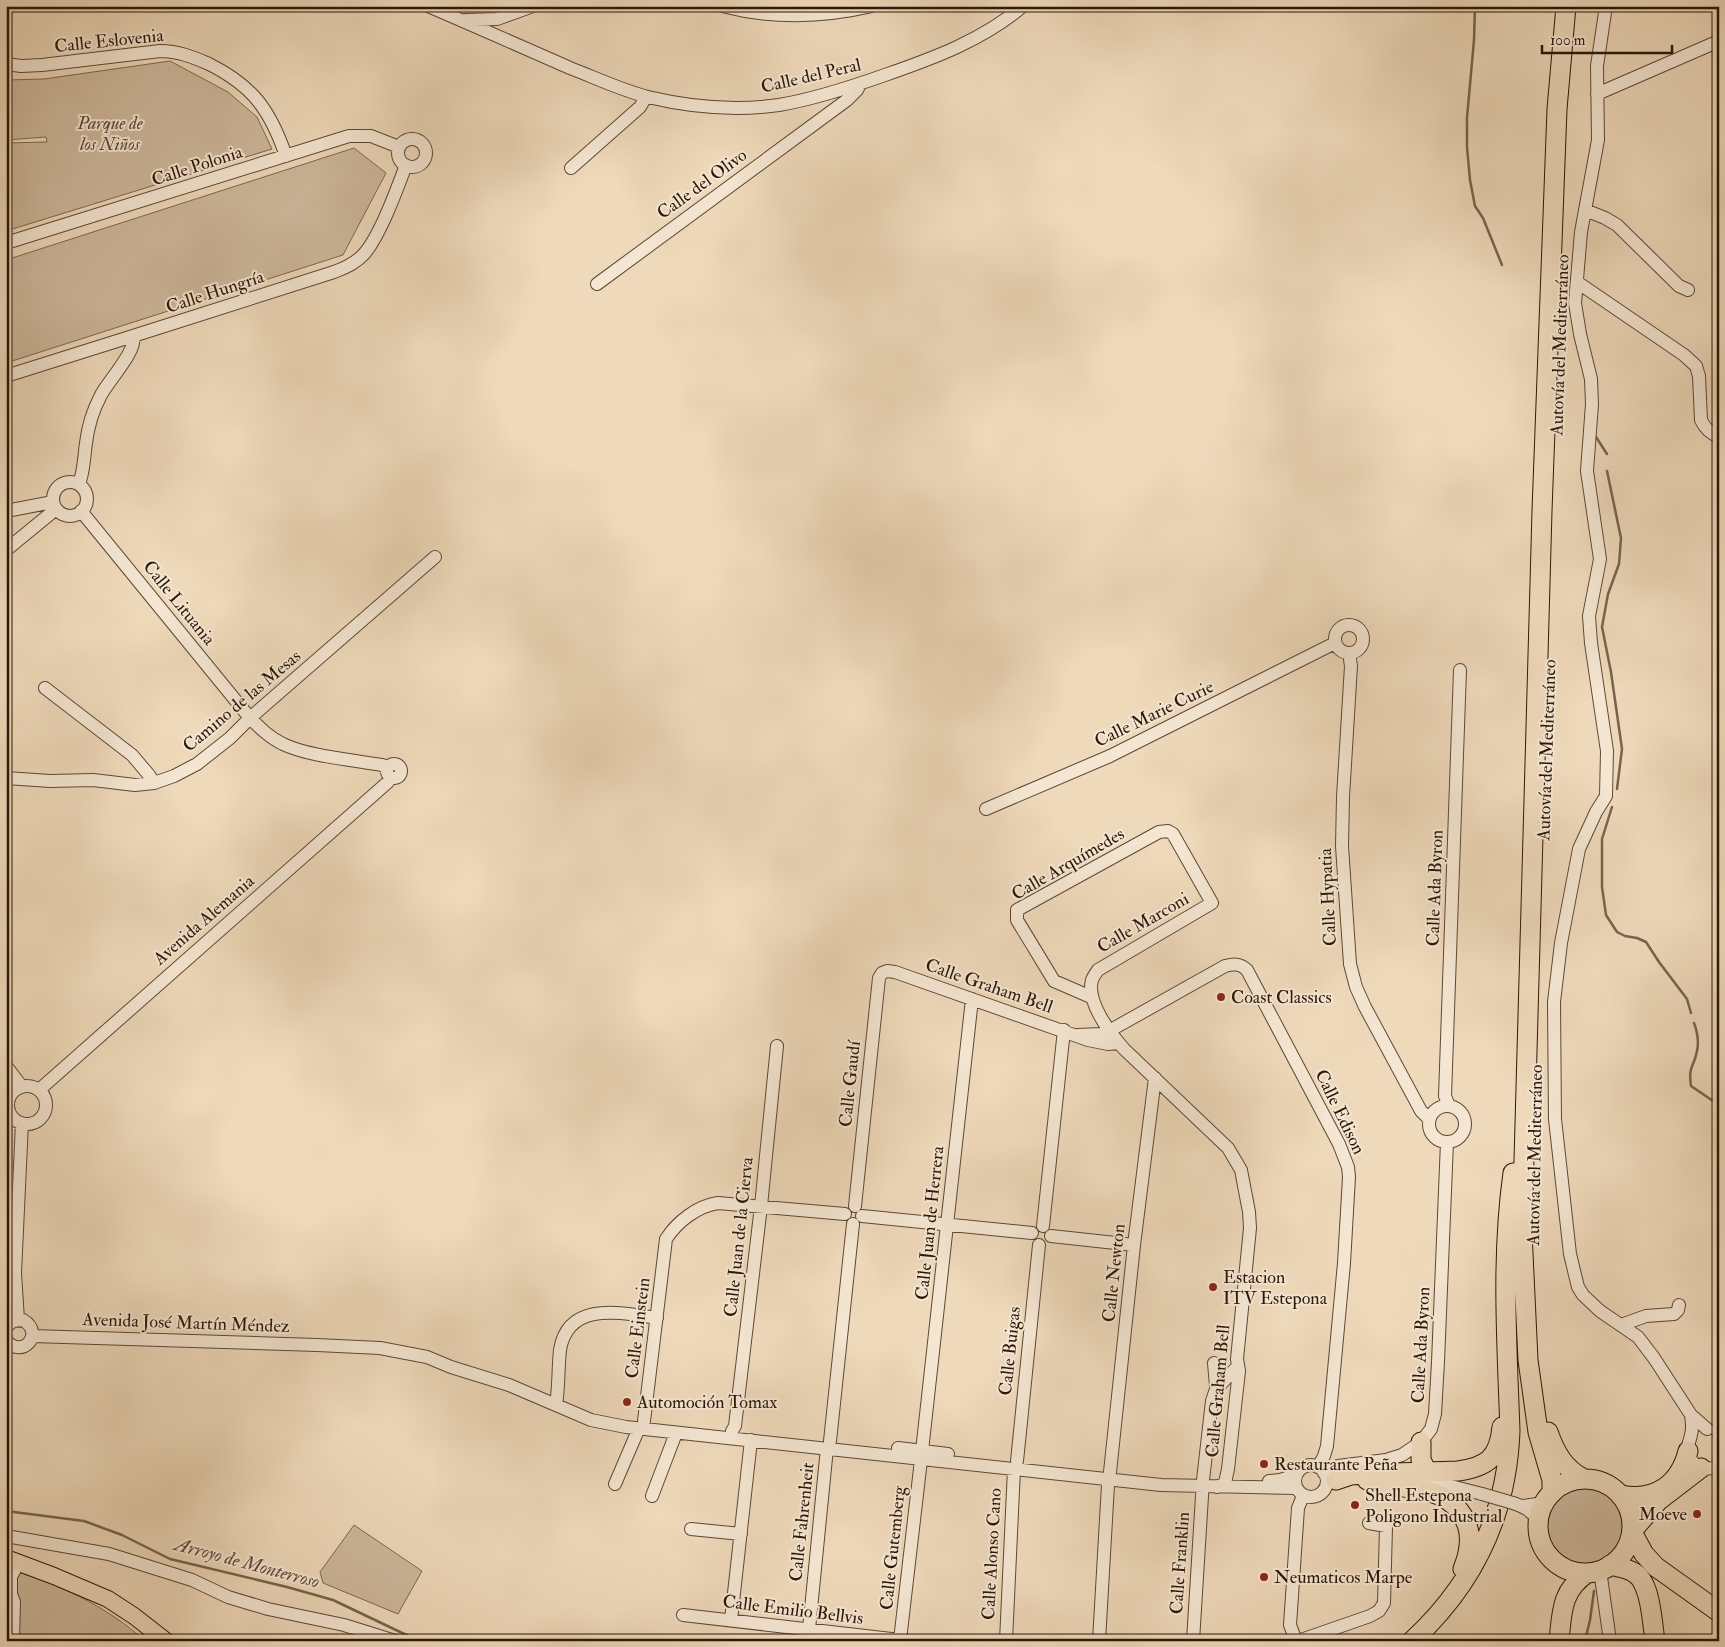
<svg xmlns="http://www.w3.org/2000/svg" width="1725" height="1647" font-family="'IM FELL Double Pica',serif">
	<rect width="100%" height="100%" fill="#eed9ba"/>
	<filter id="stains"><feTurbulence type="fractalNoise" baseFrequency=".004" numOctaves="4"/><feColorMatrix values="0 0 0 0 .2 0 0 0 0 .09 0 0 0 0 .02 0 0 0 .5 -.17"/></filter>
	<radialGradient id="worn" r=".72"><stop offset=".6" stop-color="#630" stop-opacity="0"/><stop offset="1" stop-color="#630" stop-opacity=".3"/></radialGradient>
	<!-- green -->
	<path fill="#cdb89c" stroke="#7c6852" d="M170,61L228,92L257,117L272,149L6,231V143L47,142L46,137L6,140V80L44,79Z
		M354,148L386,173L343,255L6,363V260Z
		M1546 1527a40 40 0 1 1 80 0a40 40 0 1 1-80 0Z
		M354,1525L422,1571L398,1614L323,1583L320,1572Z
		M6,1568C55,1582 107,1606 145,1641H6Z"/>
	<g fill="none" stroke-linecap="round" stroke-linejoin="round">
		<!-- stream -->
		<path stroke="#78644e" stroke-width="2.5" d="M1475,6L1474,40L1467,118V147L1470,180L1475,206L1483,218L1502,265
			M1596,437L1607,454
			M1607,471L1621,538L1619,564L1608,594L1602,627L1611,672L1622,749L1617,789
			M1612,807L1602,839V887L1606,915L1617,932L1625,936L1637,938L1646,942L1659,962L1687,999L1691,1013
			M1694,1023C1697,1031 1699,1042 1697,1051C1694,1068 1688,1065 1691,1086L1719,1105
			M6,1511L84,1521L122,1535L170,1559L287,1587L333,1600L419,1641
			M1585,1641L1590,1620L1594,1591"/>
		<defs>
			<path id="minor" d="M428,6C475,26 522,47 570,68C596,78 621,90 648,97C690,107 736,111 779,105C815,99 851,87 885,75C934,58 983,40 1023,6
				M722,6C772,19 821,18 872,6
				M1606,6L1597,66L1598,140L1581,232L1575,303L1580,334L1591,379L1592,404L1587,471L1600,559L1589,616L1591,643L1607,751L1606,796L1596,812L1579,849L1561,943L1554,1002L1555,1119L1570,1254L1578,1287L1583,1295L1600,1311L1638,1337L1654,1358L1691,1415L1707,1429
				M466,20L497,19L533,6
				M6,64L21,66L42,65L160,51C178,51 193,57 209,64C253,86 270,110 286,156
				M1597,94L1719,41
				M398 153a14 14 0 1 1 28 0a14 14 0 1 1-28 0Z
				M571,168L640,107L646,97
				M1585,210L1605,218L1617,225L1679,286L1688,290
				M6,243L349,136H371L399,147
				M1577,282L1684,355L1696,366L1699,376L1701,420C1705,429 1711,433 1719,437
				M597,284L847,100L857,90L860,84
				M6,376L133,336
				M53 499a17 17 0 1 1 34 0a17 17 0 1 1-34 0Z
				M79,484C84,471 84,457 86,443C88,426 93,410 101,395C108,381 138,350 133,336L334,272C345,268 356,263 364,254C380,236 397,189 406,165
				M6,511L53,502
				M81,511L250,718C260,728 270,738 283,744C307,756 354,760 382,765L387,768
				M6,550L56,509
				M1335 639a14 14 0 1 1 28 0a14 14 0 1 1-28 0Z
				M1349,653L1351,666L1343,797L1342,846L1350,964L1356,987L1365,1007L1421,1111L1429,1119
				M45,688L132,755L149,775L154,783
				M387 771a7 7 0 1 1 14 0a7 7 0 1 1-14 0Z
				M6,778L50,781L93,780L135,785L154,783L174,776L197,764L230,738L250,718L435,557
				M986,809L1110,756L1335,643
				M1091,997L1054,981L1017,920V910L1159,832L1168,831L1173,834L1212,903L1098,970C1096,973 1093,977 1092,980C1086,1002 1110,1033 1124,1049L1228,1148L1241,1170L1249,1212L1250,1228L1237,1359L1239,1371L1228,1469L1225,1483L1217,1487
				M1078,1035L1101,1034L1109,1031L1225,966C1233,964 1240,963 1247,970L1339,1144L1348,1167L1349,1177L1344,1263L1327,1446L1324,1456L1318,1467
				M6,1066L22,1087
				M8 1105a19 19 0 1 1 38 0a19 19 0 1 1-38 0Z
				M39,1090L388,782L390,777
				M1429 1124a18 18 0 1 1 36 0a18 18 0 1 1-36 0Z
				M1449,1106L1445,1096L1460,670
				M855,1206L879,978L882,973L887,971L895,972L1088,1040L1108,1044L1119,1043
				M862,1216L1032,1233
				M1043,1226L1064,1030
				M1051,1236L1134,1245
				M18,1320L15,1273L22,1123
				M1621,1325L1646,1316L1674,1314L1678,1310L1679,1305
				M6,1327L13,1321L23,1320C46,1334 21,1360 6,1340
				M32,1336L317,1345L380,1348L427,1357L451,1367L509,1385L591,1420L626,1427L1161,1485L1296,1488
				M1214,1363L1216,1386
				M1218,1387L1238,1366
				M556,1405C559,1387 558,1368 560,1350C568,1300 622,1313 657,1318
				M1691,1415C1692,1422 1693,1428 1691,1435C1690,1441 1687,1445 1688,1451C1690,1467 1706,1472 1719,1466
				M644,1421L666,1239C677,1222 697,1206 718,1203L845,1214
				M1716,1430L1719,1431
				M732,1431L735,1426L761,1206L777,1046
				M830,1441L853,1224
				M898,1448L948,1454
				M922,1451L972,999
				M1017,1461L1039,1245
				M1295 1481a16 16 0 1 1 32 0a16 16 0 1 1-32 0Z
				M1110,1472L1134,1245L1155,1078
				M1324,1473L1338,1466L1386,1460L1402,1455L1421,1442L1431,1429L1435,1414L1438,1362L1447,1142
				M1269,1481L1280,1480L1296,1475
				M1413,1481L1443,1484L1482,1494
				M615,1484L639,1428
				M652,1496L676,1433
				M1513,1503C1525,1507 1532,1511 1539,1522
				M1523,1506L1544,1503
				M691,1529L741,1534
				M6,1536L109,1554L192,1580L228,1597L268,1609L344,1625L395,1641
				M1600,1570L1610,1641
				M683,1615L900,1640L921,1460
				M731,1620L751,1440
				M809,1629L827,1448
				M13,1641L14,1602L11,1594V1577L19,1562
				M1006,1641L1014,1469
				M1099,1641L1108,1485L1111,1480
				M1193,1641L1203,1480L1212,1401L1215,1392
				M1296,1641L1290,1625L1298,1508L1303,1496
				M1298,1641L1370,1616L1379,1611L1384,1603L1386,1526L1369,1523"/>
			<path id="major" d="M6,1558L54,1576L108,1599L134,1616L166,1641"/>
			<path id="highway" d="M1548,1432C1555,1452 1564,1469 1584,1479
				M1421,1442V1460L1427,1472
				M1538 1526a47 47 0 1 1 94 0a47 47 0 1 1-94 0Z
				M1336,1480L1351,1475L1363,1474L1458,1471C1487,1467 1499,1458 1502,1427
				M1367,1480C1403,1492 1445,1481 1465,1520C1473,1536 1469,1554 1463,1569
				M1552,1493V1480L1538,1432L1528,1360L1522,1232L1542,511L1557,109L1566,6
				M1621,1495C1655,1502 1680,1484 1688,1451
				M1632,1531L1658,1501L1701,1468
				M1632,1532L1644,1554L1656,1567L1719,1612
				M1610,1565C1618,1567 1626,1568 1633,1572C1651,1581 1652,1622 1655,1641
				M1412,1641C1474,1584 1507,1515 1510,1431C1507,1345 1501,1258 1513,1173
				M1559,1641C1562,1612 1561,1591 1587,1573"/>
		</defs>
		<!-- minor casing -->
		<use href="#minor" stroke="#5c4834" stroke-width="14"/>
		<!-- major casing -->
		<use href="#major" stroke="#2b1708" stroke-width="18"/>
		<!-- highway casing -->
		<use href="#highway" stroke="#2b1708" stroke-width="21"/>
		<!-- minor -->
		<use href="#minor" stroke="#f4e6d2" stroke-width="12"/>
		<!-- major -->
		<use href="#major" stroke="#eed9ba" stroke-width="16"/>
		<!-- highway -->
		<use href="#highway" stroke="#eed9ba" stroke-width="19"/>
		<defs>
			<path id="minor-bridge" d="M1482,1494L1513,1503"/>
		</defs>
		<!-- minor-bridge casing -->
		<use href="#minor-bridge" stroke="#5c4834" stroke-width="14" stroke-linecap="butt"/>
		<!-- minor-bridge -->
		<use href="#minor-bridge" stroke="#f4e6d2" stroke-width="12"/>
	</g>
	<!-- markers -->
	<g fill="#8f2418" stroke="#f4e6d2" stroke-width="2">
		<circle cx="1221" cy="997" r="5"/>
		<circle cx="1213" cy="1287" r="5"/>
		<circle cx="627" cy="1402" r="5"/>
		<circle cx="1264" cy="1464" r="5"/>
		<circle cx="1355" cy="1505" r="5"/>
		<circle cx="1697" cy="1514" r="5"/>
		<circle cx="1264" cy="1577" r="5"/>
	</g>
	<g text-anchor="middle" dominant-baseline="central" stroke-width="4" stroke-linejoin="round" paint-order="stroke">
		<!-- street labels -->
		<g font-size="18" fill="#2b1708" stroke="#f4e6d2">
			<text transform="translate(109 41) rotate(-6)">Calle Eslovenia</text>
			<text transform="translate(811 76) rotate(-13)">Calle del Peral</text>
			<text transform="translate(197 166) rotate(-18)">Calle Polonia</text>
			<text transform="translate(702 184) rotate(-36)">Calle del Olivo</text>
			<text transform="translate(215 292) rotate(-18)">Calle Hungría</text>
			<text transform="translate(1560 345) rotate(-88)">Autovía del Mediterráneo</text>
			<text transform="translate(179 603) rotate(51)">Calle Lituania</text>
			<text transform="translate(242 701) rotate(-40)">Camino de las Mesas</text>
			<text transform="translate(1154 714) rotate(-26)">Calle Marie Curie</text>
			<text transform="translate(1547 750) rotate(-88)">Autovía del Mediterráneo</text>
			<text transform="translate(1068 864) rotate(-30)">Calle Arquímedes</text>
			<text transform="translate(1435 888) rotate(-88)">Calle Ada Byron</text>
			<text transform="translate(1328 897) rotate(-93)">Calle Hypatia</text>
			<text transform="translate(204 920) rotate(-41)">Avenida Alemania</text>
			<text transform="translate(1143 923) rotate(-30)">Calle Marconi</text>
			<text transform="translate(989 986) rotate(19)">Calle Graham Bell</text>
			<text transform="translate(850 1084) rotate(-84)">Calle Gaudí</text>
			<text transform="translate(1340 1112) rotate(64)">Calle Edison</text>
			<text transform="translate(1535 1155) rotate(-89)">Autovía del Mediterráneo</text>
			<text transform="translate(930 1223) rotate(-84)">Calle Juan de Herrera</text>
			<text transform="translate(739 1237) rotate(-84)">Calle Juan de la Cierva</text>
			<text transform="translate(1114 1273) rotate(-84)">Calle Newton</text>
			<text transform="translate(186 1323) rotate(2)">Avenida José Martín Méndez</text>
			<text transform="translate(638 1328) rotate(-83)">Calle Einstein</text>
			<text transform="translate(1421 1345) rotate(-87)">Calle Ada Byron</text>
			<text transform="translate(1010 1351) rotate(-84)">Calle Buigas</text>
			<text transform="translate(1218 1391) rotate(-85)">Calle Graham Bell</text>
			<text transform="translate(802 1522) rotate(-84)">Calle Fahrenheit</text>
			<text transform="translate(893 1548) rotate(-84)">Calle Gutemberg</text>
			<text transform="translate(992 1554) rotate(-87)">Calle Alonso Cano</text>
			<text transform="translate(1180 1563) rotate(-86)">Calle Franklin</text>
			<text transform="translate(793 1610) rotate(7)">Calle Emilio Bellvis</text>
		</g>
		<!-- park labels -->
		<g font-size="18" font-style="italic" fill="#5c4734" stroke="#f4e6d2">
			<text x="110" y="123">Parque de<tspan x="110" dy="21">los Niños</tspan></text>
		</g>
		<!-- poi labels -->
		<g font-size="18" fill="#2b1708" stroke="#f4e6d2" text-anchor="start">
			<text x="1231" y="997">Coast Classics</text>
			<text x="1223" y="1277">Estacion<tspan x="1223" dy="21">ITV Estepona</tspan></text>
			<text x="637" y="1402">Automoción Tomax</text>
			<text x="1274" y="1464">Restaurante Peña</text>
			<text x="1365" y="1495">Shell Estepona<tspan x="1365" dy="21">Poligono Industrial</tspan></text>
			<text x="1687" y="1514" text-anchor="end">Moeve</text>
			<text x="1274" y="1577">Neumaticos Marpe</text>
		</g>
		<!-- water labels -->
		<g font-size="19" font-style="italic" fill="#5f4a37" stroke="#f4e6d2">
			<text transform="translate(247 1563) rotate(15)">Arroyo de Monterroso</text>
		</g>
	</g>
	<!-- margin -->
	<rect width="1725" height="1647" fill="none" stroke="#eed9ba" stroke-width="25"/>
	<rect x="8" y="8" width="1710" height="1632" fill="none" stroke="#2b1708" stroke-width="2.5"/>
	<rect x="12" y="12" width="1700" height="1622" fill="none" stroke="#2b1708"/>
	<!-- scale -->
	<path d="M1542 45v8h130v-8" fill="none" stroke="#2b1708" stroke-width="2.5"/>
	<text x="1550" y="45" font-size="15" fill="#2b1708" stroke="#f4e6d2" stroke-width="4" paint-order="stroke">100 m</text>
	<rect width="100%" height="100%" filter="url(#stains)"/>
	<rect width="100%" height="100%" fill="url(#worn)"/>
</svg>
